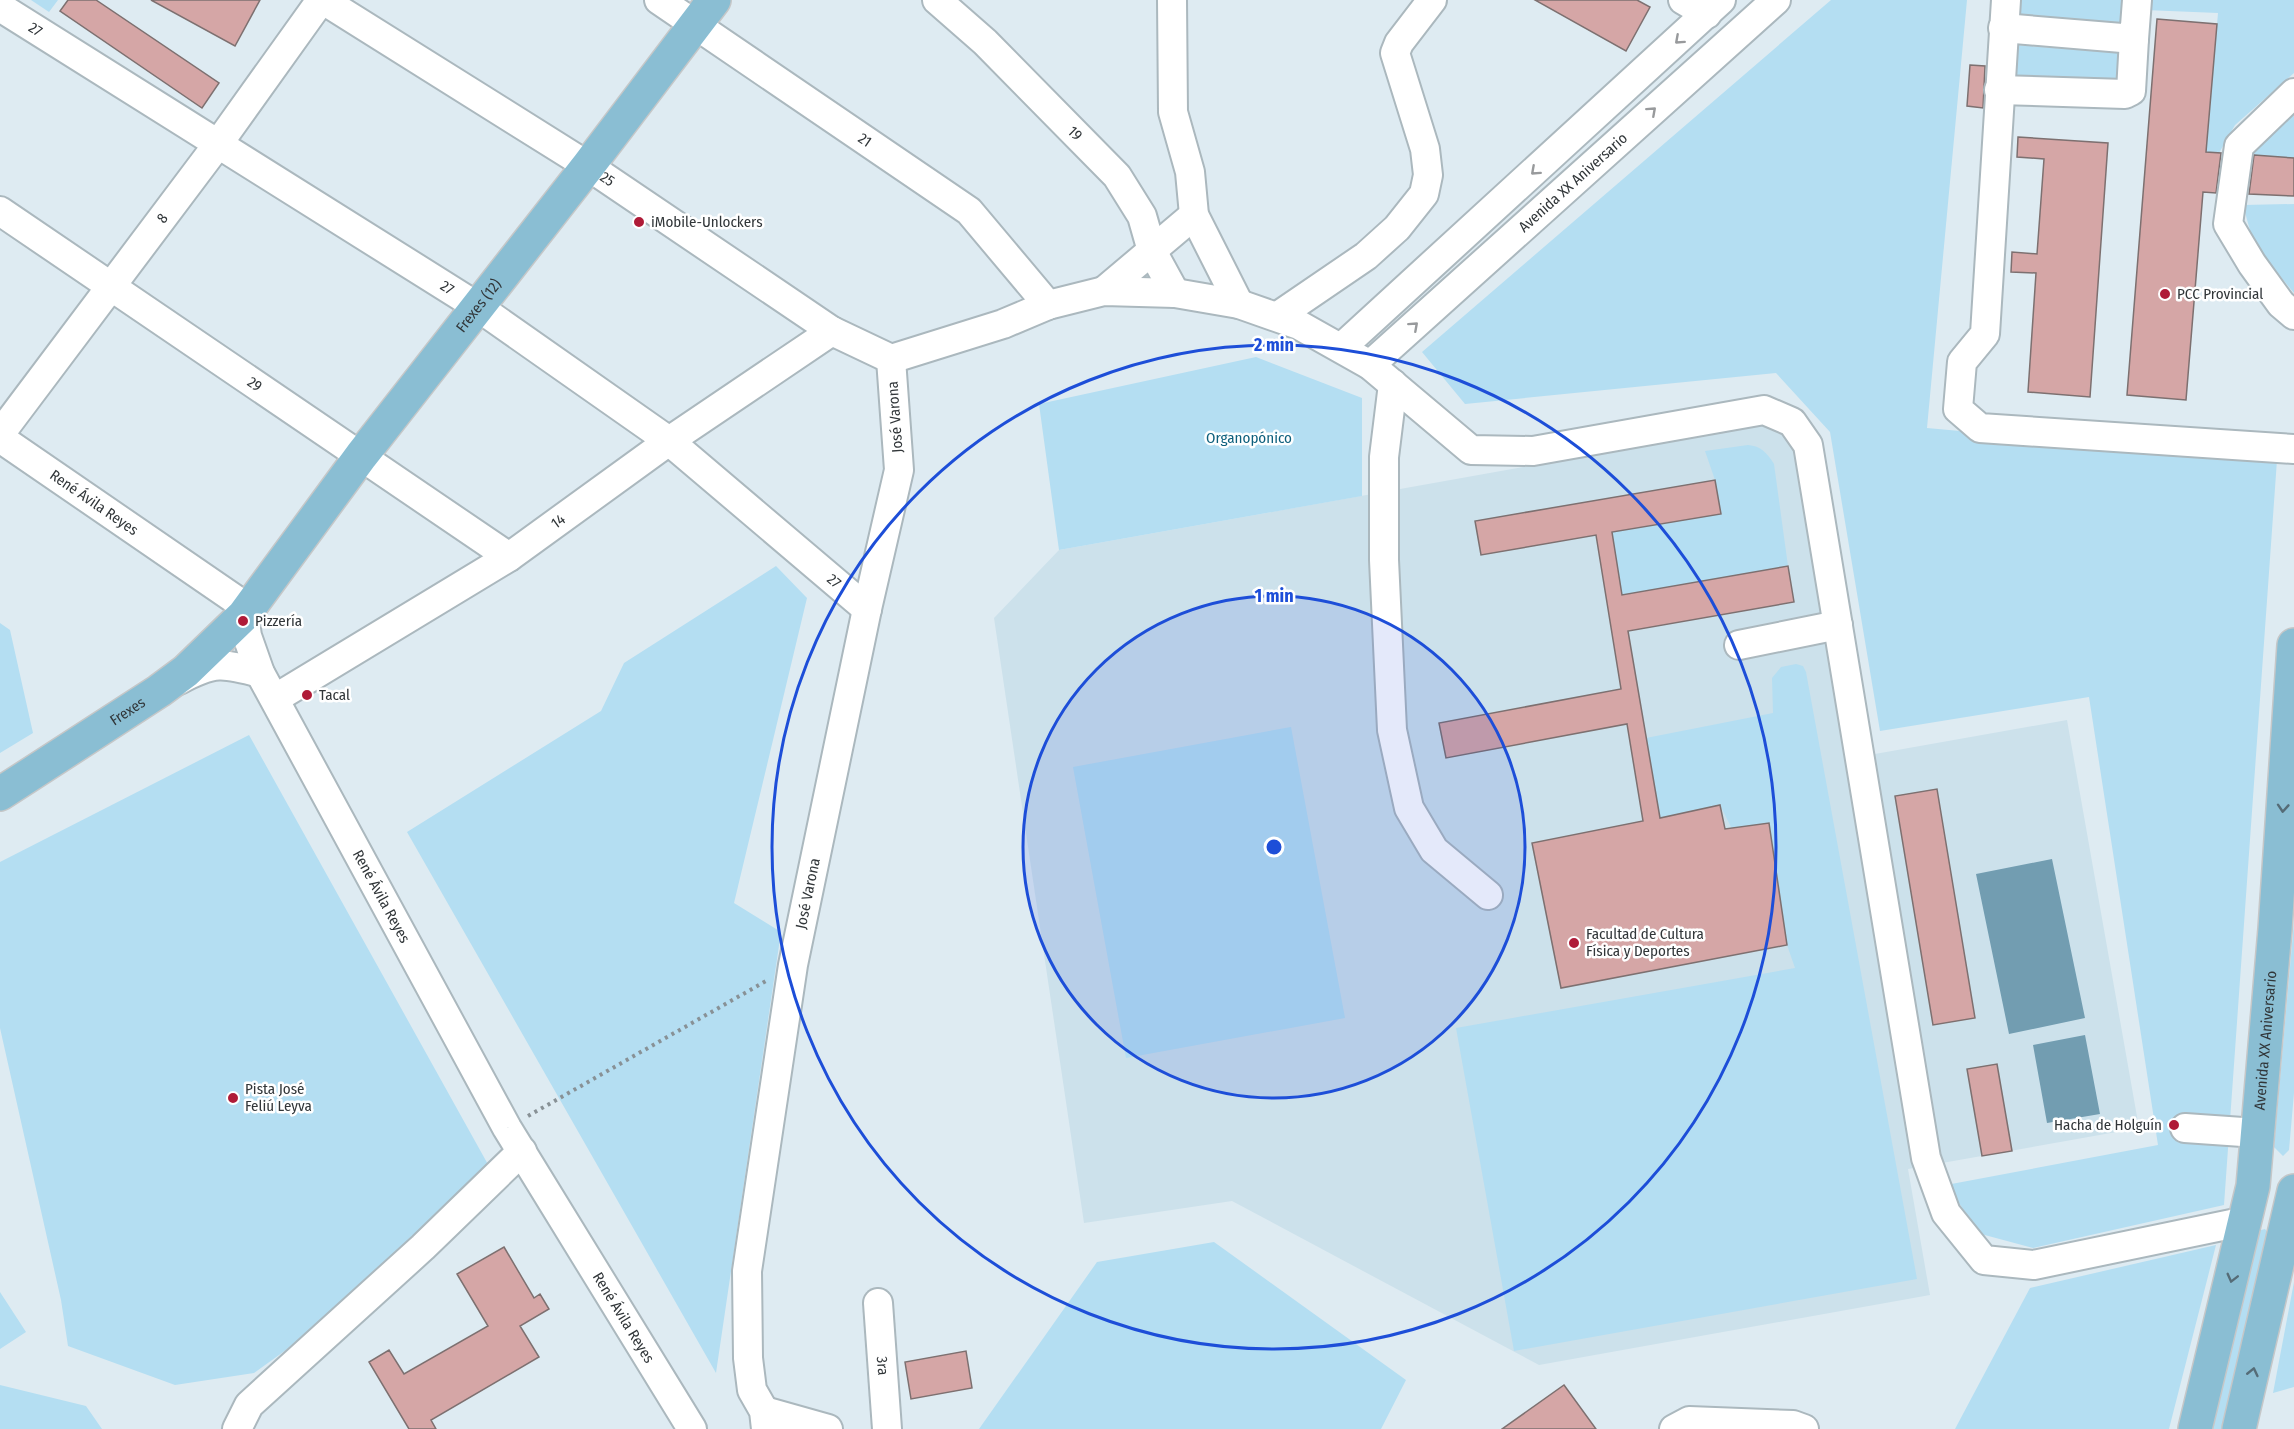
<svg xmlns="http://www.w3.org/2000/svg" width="2294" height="1429" font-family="'Fira Sans Condensed',sans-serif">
	<rect width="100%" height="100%" fill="#deebf2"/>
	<!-- built -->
	<path fill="#cce1eb" d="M1797,418L1858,757L2067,720L2139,1128L1908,1169L1930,1295L1539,1365L1232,1201L1084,1223L994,618L1059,550Z"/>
	<!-- green -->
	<path fill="#b4def2" d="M31,0H58L49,12Z
		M1831,0H1967L1927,428L2277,460L2224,1205L2033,1248L1981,1234L1946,1185L2158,1145L2089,697L1880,731L1830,432L1776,373L1465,404L1422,352Z
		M2019,0H2127L2124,28L2019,20Z
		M2144,0H2294V73L2235,125L2219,153L2206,152L2218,13L2145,10Z
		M2016,45L2121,53V88L2015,84Z
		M2294,108V158L2251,155L2274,123Z
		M2294,204V293L2254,245L2243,205Z
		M1256,357L1362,398V496L1059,550L1039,404Z
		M1748,445C1761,446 1767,453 1774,464L1788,566L1622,595L1612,532L1721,514L1715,480L1705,451Z
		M776,566L807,598L734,903L781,932L716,1373L407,832L601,711L624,663Z
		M0,623L10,630L33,733L0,753Z
		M1796,664L1803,666L1806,672L1917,1279L1514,1351L1456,1028L1795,968L1787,945L1769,823L1732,829L1720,805L1660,818L1646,738L1773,713L1772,678L1781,667Z
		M1291,727L1345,1018L1126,1058L1073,767Z
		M249,735L490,1168L286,1350L254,1373L175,1385L68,1346L61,1300L0,1028V862Z
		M2294,922V1093L2289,1150L2283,1156L2274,1147Z
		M2265,1229L2270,1236L2224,1429H2208L2257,1231Z
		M1214,1242L1406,1380L1381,1429H979L1097,1262Z
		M2216,1245L2169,1429H1955L2030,1288Z
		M2294,1282V1387L2273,1393Z
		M0,1292L26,1332L0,1349Z
		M0,1385L86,1406L102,1429H0Z"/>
	<!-- water -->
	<path fill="#729db1" d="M2052,859L2085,1018L2009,1034L1976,874Z
		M2085,1035L2100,1114L2047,1123L2033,1045Z"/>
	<!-- building -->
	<path fill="#d5a6a6" stroke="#7d7070" stroke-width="1.5" d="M68,0H96L219,83L202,108L60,11Z
		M151,0H260L235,46Z
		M1535,0H1637L1650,7L1626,51Z
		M2157,19L2217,24L2206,152L2221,153L2216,193L2203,192L2186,400L2127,395Z
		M1970,65L1985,66L1983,108L1967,106Z
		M2018,137L2108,143L2090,397L2028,392L2036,273L2011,272L2012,252L2037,254L2044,159L2017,157Z
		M2254,155L2294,158V196L2249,194Z
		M1715,480L1721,514L1612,532L1622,595L1788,566L1794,602L1628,631L1660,818L1720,805L1725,829L1769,823L1787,945L1561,988L1532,843L1643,821L1627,724L1446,758L1439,723L1621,689L1596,535L1481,555L1475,521Z
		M1937,789L1975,1018L1933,1025L1895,796Z
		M1997,1064L2012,1151L1982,1156L1967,1069Z
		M504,1247L534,1298L540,1294L549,1309L520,1326L539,1357L431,1420L436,1429H409L369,1362L389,1350L404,1374L488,1326L457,1274Z
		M966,1351L972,1388L911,1399L905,1362Z
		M1564,1385L1596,1429H1502Z"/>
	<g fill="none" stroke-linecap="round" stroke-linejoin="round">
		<defs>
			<g id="minor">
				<path id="s1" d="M323,0L588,166L832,331L891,359"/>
				<path id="s2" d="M659,0L969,211L1048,305"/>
				<path id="s3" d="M937,0L985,42L1117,176L1142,216L1152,251L1175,293"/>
				<path d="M1172,0L1173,112L1190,172L1194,215L1239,304"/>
				<path d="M1683,0L1707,14"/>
				<path d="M2006,0L1985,334L1962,362L1958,409L1980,428L2294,449"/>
				<path id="s4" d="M0,7L478,307L669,441L867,609"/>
				<path d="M2003,28L2134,39L2137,0"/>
				<path d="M1999,90L2125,94L2131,91L2134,39"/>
				<path d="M2294,93L2239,146L2228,224L2252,264L2281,304L2294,315"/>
				<path id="s5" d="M0,211L509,557"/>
				<path d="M1104,291L1194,215"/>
				<path d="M1278,316L1366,256L1397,228L1424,194L1428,175L1425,149L1395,53L1399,43L1432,0"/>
				<path d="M1341,348L1721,0"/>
				<path d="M891,359L1003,324L1048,305L1104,291L1175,293L1239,304L1299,325L1370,365L1471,450L1533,451L1764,410L1792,422L1808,445L1926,1158L1946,1213L1984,1260L2034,1265L2246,1221"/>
				<path id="s6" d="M1370,365L1776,0"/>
				<path d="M1393,384L1384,457V560L1392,730L1409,808L1434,850L1488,895"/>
				<path id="s7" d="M0,434L218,144L321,0"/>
				<path id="s8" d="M0,438L236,600L244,615L247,636L260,673L507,1128L692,1429"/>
				<path d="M1739,645L1838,625"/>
				<path d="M179,680C214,661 223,663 260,673"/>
				<path id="s9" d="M276,698L509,557L669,441L832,331"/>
				<path d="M2185,1128L2257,1133"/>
				<path id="s10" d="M878,1303L887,1429"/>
				<path d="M764,1411L828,1429"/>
				<path d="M237,1429L249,1405L423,1247L522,1151"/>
				<path id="s11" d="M766,1429L764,1411L752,1390L748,1358L747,1271L793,965L867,609L899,470L891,359"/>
				<path d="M1674,1429L1689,1421L1793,1425L1804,1429"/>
			</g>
			<g id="major">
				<path id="s12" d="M0,794L159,691L186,671L244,615L361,456L588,166L714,0"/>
				<path id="s13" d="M2195,1429L2253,1186L2275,929L2294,645"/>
				<path d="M2239,1429L2294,1191"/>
			</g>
		</defs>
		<!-- minor casing -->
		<use href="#minor" stroke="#abb8be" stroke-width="32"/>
		<!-- major casing -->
		<use href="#major" stroke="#c5c7c8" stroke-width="36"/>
		<!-- path -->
		<path stroke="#889196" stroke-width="4" stroke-dasharray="3 4.5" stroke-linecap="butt" d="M528,1116L766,981"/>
		<!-- minor -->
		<use href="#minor" stroke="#fff" stroke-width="28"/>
		<!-- major -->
		<use href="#major" stroke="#8abed3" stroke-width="33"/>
	</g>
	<!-- one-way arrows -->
	<defs><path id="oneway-chevron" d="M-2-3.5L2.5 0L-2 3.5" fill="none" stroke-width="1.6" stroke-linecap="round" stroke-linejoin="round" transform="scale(1.5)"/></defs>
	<g stroke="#989a9c">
		<use href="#oneway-chevron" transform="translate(1679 40) rotate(138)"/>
		<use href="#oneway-chevron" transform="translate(1652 111) rotate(-42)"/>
		<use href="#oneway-chevron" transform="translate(1535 171) rotate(138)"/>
		<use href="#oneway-chevron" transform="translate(1414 326) rotate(-42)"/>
	</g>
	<g stroke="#556c77">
		<use href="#oneway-chevron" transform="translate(2283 808) rotate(94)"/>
		<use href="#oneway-chevron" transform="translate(2232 1278) rotate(104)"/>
		<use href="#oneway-chevron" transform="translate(2253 1372) rotate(-77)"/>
	</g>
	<!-- distance rings -->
	<circle cx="1274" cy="847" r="251" fill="#1d4ed8" fill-opacity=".12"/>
	<g fill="none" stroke="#1d4ed8" stroke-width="3">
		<circle cx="1274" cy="847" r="251"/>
		<circle cx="1274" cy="847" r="502"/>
	</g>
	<!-- markers -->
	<g fill="#af1b38" stroke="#fff" stroke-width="2">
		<circle cx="639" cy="222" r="6"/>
		<circle cx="2165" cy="294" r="6"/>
		<circle cx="243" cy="621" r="6"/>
		<circle cx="307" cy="695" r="6"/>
		<circle cx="1574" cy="943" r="6"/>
		<circle cx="233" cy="1098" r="6"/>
		<circle cx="2174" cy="1125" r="6"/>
	</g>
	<g text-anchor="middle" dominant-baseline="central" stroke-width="5" stroke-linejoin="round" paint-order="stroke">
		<!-- street labels -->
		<g font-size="15" fill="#313639" stroke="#fff">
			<text stroke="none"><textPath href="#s4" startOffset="42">27</textPath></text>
			<text stroke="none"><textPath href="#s3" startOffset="192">19</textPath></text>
			<text stroke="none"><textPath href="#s2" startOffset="249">21</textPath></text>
			<text stroke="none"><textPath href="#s1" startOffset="336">25</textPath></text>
			<text stroke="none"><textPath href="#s6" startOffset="273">Avenida XX Aniversario</textPath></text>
			<text stroke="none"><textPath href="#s7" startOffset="270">8</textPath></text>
			<text stroke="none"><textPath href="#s4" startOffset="528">27</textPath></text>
			<text stroke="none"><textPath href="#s12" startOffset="692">Frexes (12)</textPath></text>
			<text stroke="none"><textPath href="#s5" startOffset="308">29</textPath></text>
			<text transform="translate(895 417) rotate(-94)">José Varona</text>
			<text stroke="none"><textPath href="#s8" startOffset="114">René Ávila Reyes</textPath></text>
			<text stroke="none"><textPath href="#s9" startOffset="333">14</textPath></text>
			<text stroke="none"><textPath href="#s4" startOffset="1014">27</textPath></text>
			<text stroke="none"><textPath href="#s12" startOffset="152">Frexes</textPath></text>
			<text stroke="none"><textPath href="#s11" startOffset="544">José Varona</textPath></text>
			<text stroke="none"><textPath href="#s8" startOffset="618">René Ávila Reyes</textPath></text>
			<text stroke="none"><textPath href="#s13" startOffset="396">Avenida XX Aniversario</textPath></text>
			<text stroke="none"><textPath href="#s8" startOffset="1104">René Ávila Reyes</textPath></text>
			<text stroke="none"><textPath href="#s10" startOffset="63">3ra</textPath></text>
		</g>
		<!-- poi labels -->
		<g font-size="15" fill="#313639" stroke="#fff" text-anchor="start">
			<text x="651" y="222">iMobile-Unlockers</text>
			<text x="2177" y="294">PCC Provincial</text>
			<text x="255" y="621">Pizzería</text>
			<text x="319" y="695">Tacal</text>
			<text x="1586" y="934">Facultad de Cultura<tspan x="1586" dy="17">Física y Deportes</tspan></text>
			<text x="245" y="1089">Pista José<tspan x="245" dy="17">Feliú Leyva</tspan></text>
			<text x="2162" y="1125" text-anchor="end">Hacha de Holguín</text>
		</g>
		<!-- park labels -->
		<g font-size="15" fill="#0d5f7c" stroke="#fff">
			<text x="1249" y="438">Organopónico</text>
		</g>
	</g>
	<circle cx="1274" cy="847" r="9" fill="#1d4ed8" stroke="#fff" stroke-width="3"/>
	<g font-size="18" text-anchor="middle" font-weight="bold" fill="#1d4ed8" stroke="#fff" stroke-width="5" stroke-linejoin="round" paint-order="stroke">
		<text x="1274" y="351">2 min</text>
		<text x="1274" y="602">1 min</text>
	</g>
</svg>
